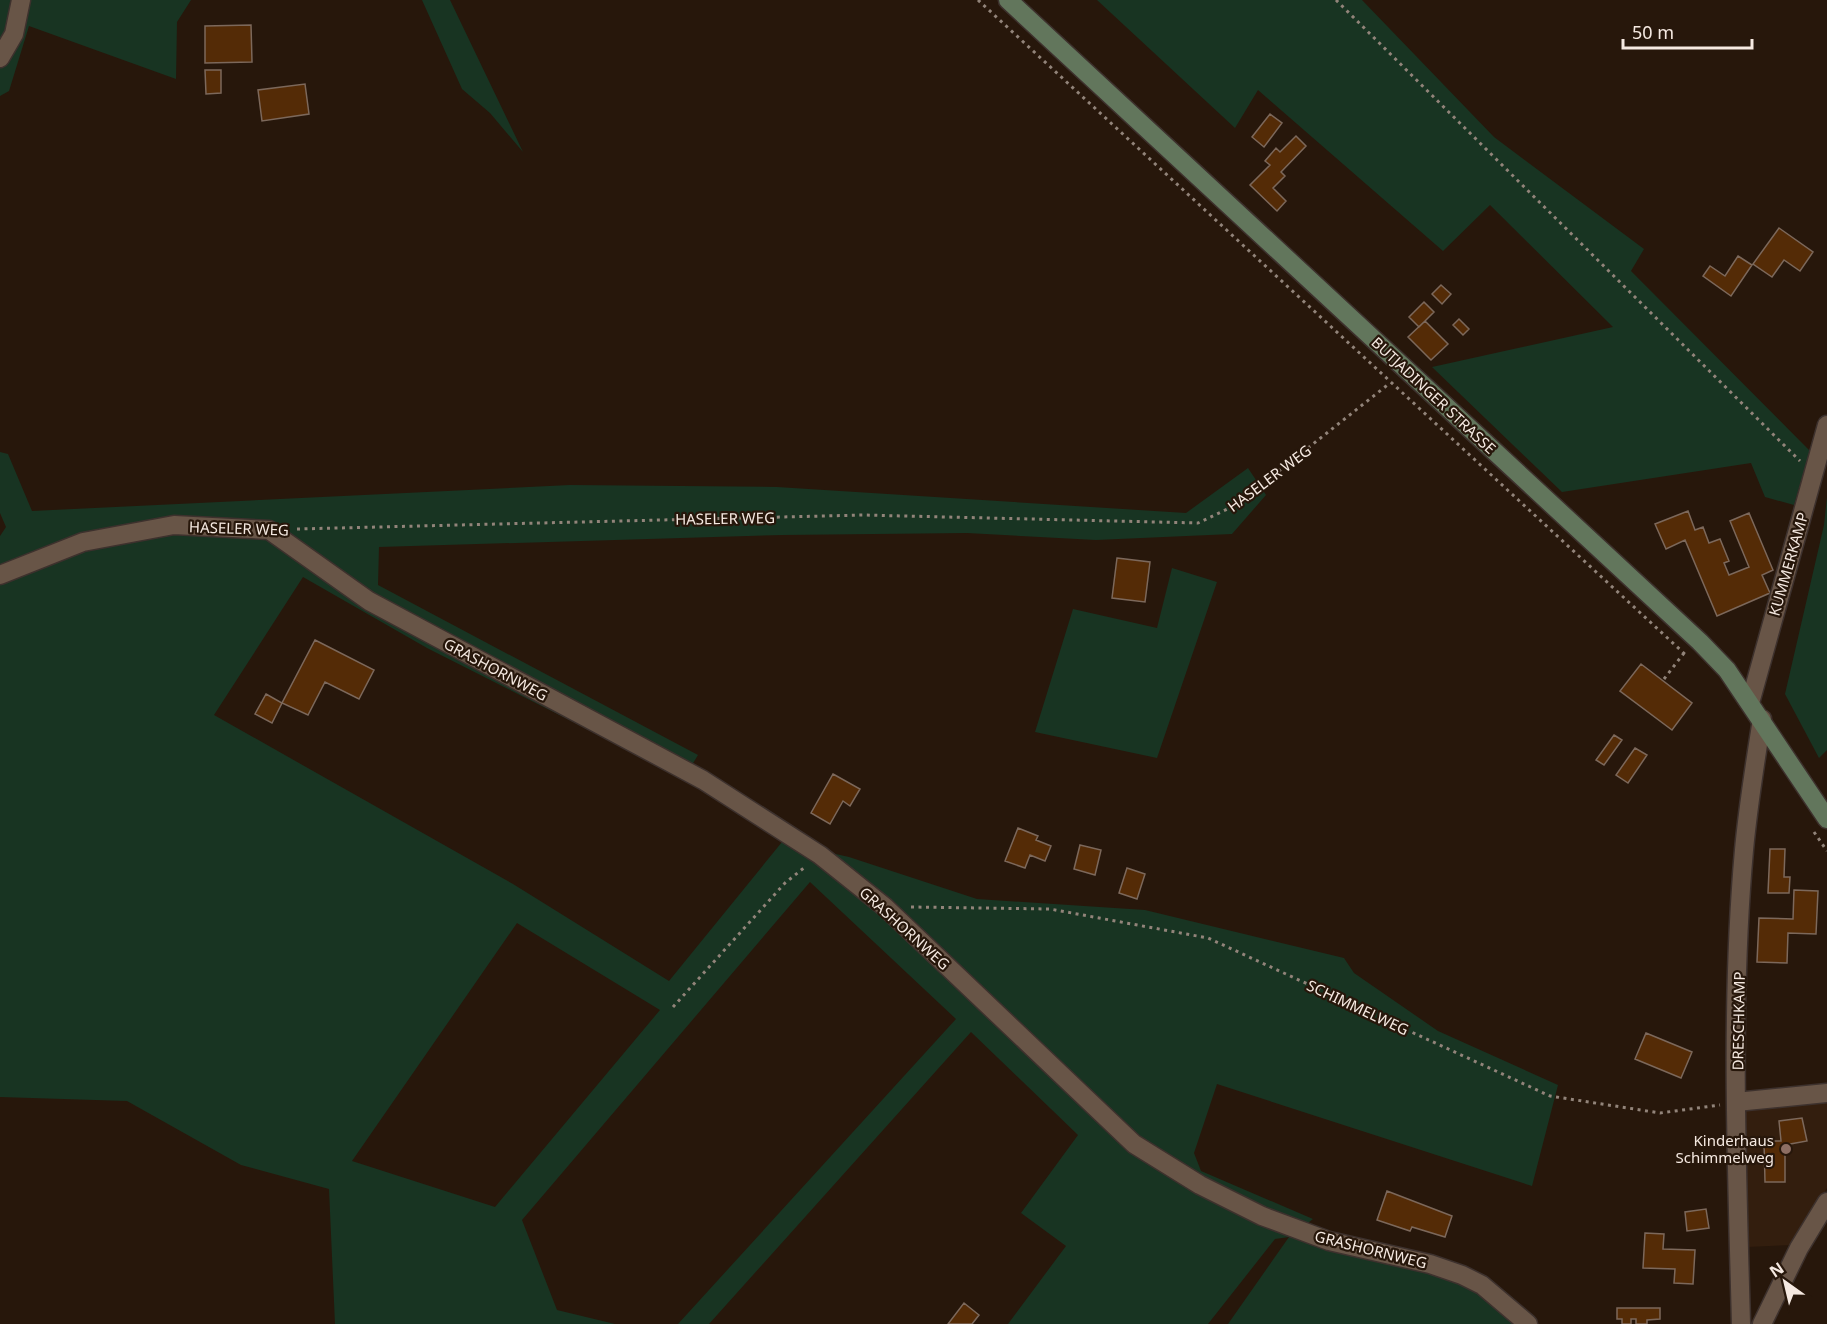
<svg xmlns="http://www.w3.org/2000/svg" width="1827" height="1324" font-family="'Noto Sans',sans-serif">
	<rect width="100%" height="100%" fill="#27170b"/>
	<!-- built -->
	<path fill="#331e0e" d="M1827,1099V1188L1792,1245L1747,1247L1743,1109Z"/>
	<!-- green -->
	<path fill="#183422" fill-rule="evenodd" d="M0,0H191L177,22L176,79L29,26L9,91L0,96Z
		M422,0H450L523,152L490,113L462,89Z
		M1097,0H1362L1494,137L1644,249L1631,271L1810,451L1794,505L1765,497L1751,463L1562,492L1432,367L1613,327L1490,205L1443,251L1258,90L1235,128Z
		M0,452L8,454L32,511L570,485L777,487L1186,513L1248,468L1266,495L1232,534L1096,540L967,533L783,535L379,547L378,585L698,755L684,778L427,648L303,577L214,715L513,884L669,981L782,842L849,857L977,899L1145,910L1344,958L1354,973L1438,1031L1558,1085L1532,1186L1217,1084L1194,1153L1201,1171L1313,1219L1290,1237L1449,1277L1495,1303L1519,1324H1228L1289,1237L1275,1239L1208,1324H1008L1066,1246L1021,1213L1078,1135L971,1032L709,1324H678L956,1019L810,882L522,1220L557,1310L615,1324H335L329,1189L241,1165L127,1101L0,1097V536L6,527L0,513ZM517,923L660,1010L495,1207L352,1161Z
		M1827,497V750L1819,758L1785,694L1824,525Z
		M1172,568L1217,582L1157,758L1035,732L1073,609L1157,628Z"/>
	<!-- building -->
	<path fill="#542b06" stroke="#7c685b" stroke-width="1.5" d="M251,25L252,62L205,63V26Z
		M205,70H221V93L206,94Z
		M305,84L309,114L262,121L258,90Z
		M1270,114L1282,123L1264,147L1252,137Z
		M1296,136L1306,146L1281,172L1285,176L1273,188L1286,201L1277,211L1250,185L1270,165L1265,161L1276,148L1280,152Z
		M1779,228L1813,252L1800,271L1784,260L1772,277L1753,264Z
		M1738,256L1752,265L1731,296L1703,276L1710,266L1725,276Z
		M1441,285L1451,294L1442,304L1432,294Z
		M1424,302L1434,312L1419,327L1409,317Z
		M1459,319L1469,329L1463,335L1453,325Z
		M1425,321L1448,344L1431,360L1408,337Z
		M1688,511L1695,530L1703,527L1709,543L1720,539L1729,561L1724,563L1729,575L1749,567L1730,521L1749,513L1773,570L1762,575L1770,593L1717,616L1685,540L1666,549L1655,524Z
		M1117,558L1150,562L1145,602L1112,598Z
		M315,640L374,670L359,699L325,682L308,715L282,703Z
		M1641,664L1692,703L1672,730L1620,691Z
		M266,694L282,703L272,723L255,714Z
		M1614,735L1622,740L1604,765L1596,760Z
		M1635,748L1647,755L1628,783L1616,775Z
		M833,774L860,789L850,806L843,801L830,824L811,813Z
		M1018,828L1038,836L1036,840L1051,846L1045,861L1030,855L1025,868L1005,861Z
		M1080,845L1101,850L1095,875L1074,869Z
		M1770,849H1785L1784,877H1790L1789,893H1768Z
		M1127,868L1145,874L1137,899L1119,893Z
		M1794,890L1818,891L1816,934L1788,933L1787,963L1757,962L1759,918L1793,919Z
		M1646,1033L1692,1052L1681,1078L1635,1059Z
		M1802,1118L1807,1141L1785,1145V1182H1765L1764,1141H1781L1779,1121Z
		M1387,1191L1452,1216L1445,1237L1412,1227L1410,1231L1377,1220Z
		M1706,1209L1709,1228L1687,1231L1685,1212Z
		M1645,1233L1664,1234L1663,1249L1695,1250L1693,1284L1674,1283L1675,1269L1643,1268Z
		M964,1303L979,1315L972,1324H948Z
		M1617,1308H1660V1319L1647,1320V1324H1636V1319H1631V1324H1622V1319H1617Z"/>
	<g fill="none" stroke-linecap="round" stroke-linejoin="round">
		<defs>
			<path id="street" d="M0,58L14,34L21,0
				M0,575L83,542L174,525L269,530L369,601L703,780L820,855L885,907L1134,1144L1200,1185L1262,1216L1329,1241L1430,1264L1462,1275L1482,1285L1528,1324
				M1750,703L1827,425
				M1736,1102L1827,1093
				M1741,1324C1737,1167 1730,1007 1744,850C1748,806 1755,763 1762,719
				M1762,1324L1799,1248L1827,1202"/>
			<path id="secondary" d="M1008,0L1700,642L1727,670L1827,819"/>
		</defs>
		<!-- street casing -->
		<use href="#street" stroke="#3d312d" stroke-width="21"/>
		<!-- secondary casing -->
		<use href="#secondary" stroke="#3d312d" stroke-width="21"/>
		<!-- path -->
		<path stroke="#92847a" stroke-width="3" stroke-dasharray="3 4.5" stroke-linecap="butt" d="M978,0L1688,657
			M1336,0L1800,461
			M297,529L863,515L1198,523L1236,505L1390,383
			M1664,679L1684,653
			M1814,832L1827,851
			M911,907L1050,909L1208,938L1550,1096L1660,1113L1720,1105
			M673,1007L785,883L805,867"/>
		<!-- street -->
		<use href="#street" stroke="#685547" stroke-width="18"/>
		<!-- secondary -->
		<use href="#secondary" stroke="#62765c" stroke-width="18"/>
	</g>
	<!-- markers -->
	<circle fill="#8d6e63" stroke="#27170b" stroke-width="2" cx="1786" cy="1149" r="6"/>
	<g text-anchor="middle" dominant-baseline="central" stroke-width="4.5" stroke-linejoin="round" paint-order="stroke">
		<!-- street labels -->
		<g font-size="15" fill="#f5e9e1" stroke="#27170b">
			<text transform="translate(1434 395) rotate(43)">BUTJADINGER STRASSE</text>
			<text transform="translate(1269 478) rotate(-37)">HASELER WEG</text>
			<text transform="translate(725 518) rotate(-1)">HASELER WEG</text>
			<text transform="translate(239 528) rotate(2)">HASELER WEG</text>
			<text transform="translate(1788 564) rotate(-74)">KUMMERKAMP</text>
			<text transform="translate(496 669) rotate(28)">GRASHORNWEG</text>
			<text transform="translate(905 928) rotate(42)">GRASHORNWEG</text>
			<text transform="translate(1358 1007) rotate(25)">SCHIMMELWEG</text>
			<text transform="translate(1738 1021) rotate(-89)">DRESCHKAMP</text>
			<text transform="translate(1371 1249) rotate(14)">GRASHORNWEG</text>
		</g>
		<!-- poi labels -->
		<g font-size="15" fill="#f5e9e1" stroke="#27170b" text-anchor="end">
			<text x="1774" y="1140">Kinderhaus<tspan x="1774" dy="17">Schimmelweg</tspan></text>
		</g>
	</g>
	<!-- north arrow -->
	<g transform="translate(1785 1282) rotate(326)" stroke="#27170b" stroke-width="4.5" paint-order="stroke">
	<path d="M0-4.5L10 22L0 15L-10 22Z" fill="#f5e9e1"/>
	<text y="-9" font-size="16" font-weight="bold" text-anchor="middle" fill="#f5e9e1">N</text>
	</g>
	<!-- scale -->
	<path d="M1623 39v9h129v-9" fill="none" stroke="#f5e9e1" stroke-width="3"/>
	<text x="1632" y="39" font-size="18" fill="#f5e9e1" stroke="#27170b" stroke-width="4.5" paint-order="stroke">50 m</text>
</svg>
